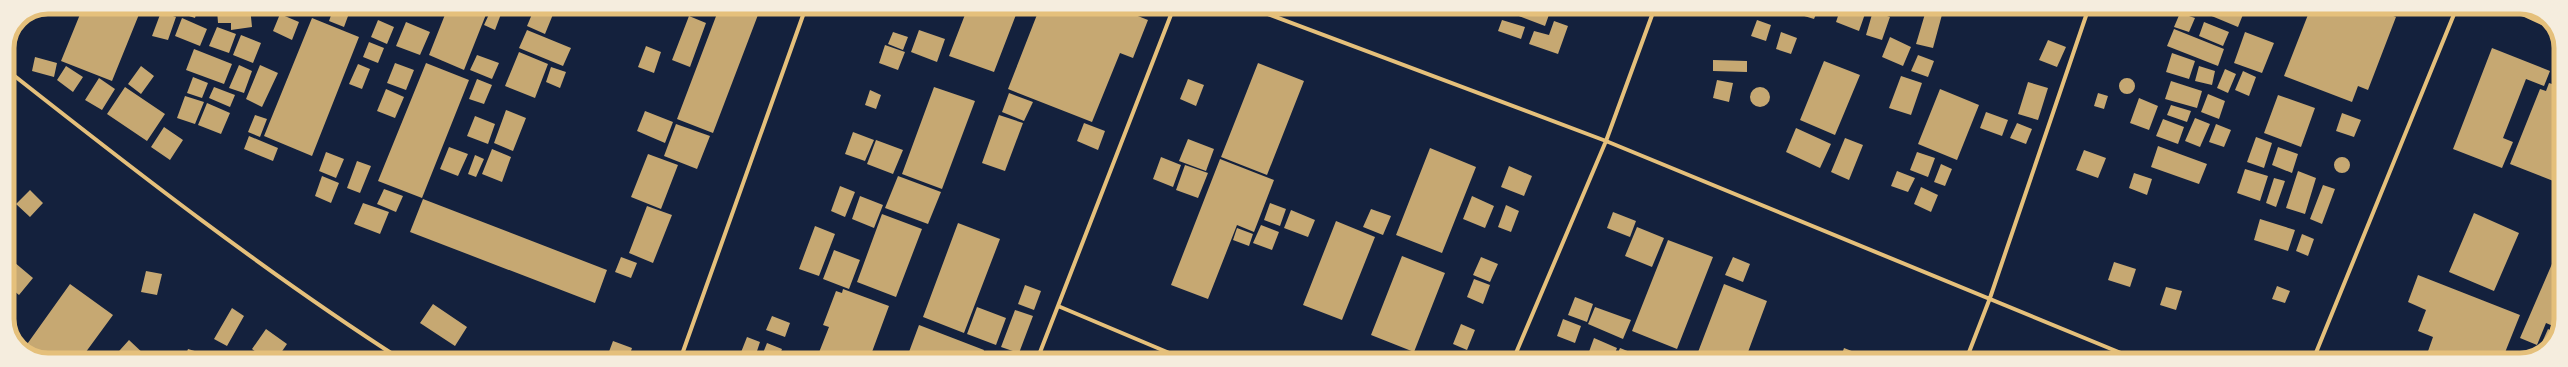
<svg xmlns="http://www.w3.org/2000/svg" width="2568" height="367" font-family="Literata,serif">
	<rect width="100%" height="100%" fill="#14213d"/>
	<!-- building -->
	<path fill="#c6a872" d="M47,7H68L65,15Z
		M83,7H142L112,81L61,61Z
		M179,7H198L195,18L177,12Z
		M250,7L252,27L231,30V23H218L217,10Z
		M293,7H313L311,14Z
		M334,7L351,8L344,27L329,21Z
		M448,7H489L464,70L429,55Z
		M535,7H556L545,34L527,26Z
		M709,7H761L713,133L677,119L718,11Z
		M953,7H1019L994,72L949,56L966,12Z
		M1040,7H1115L1148,20L1133,58L1120,53L1092,122L1008,89Z
		M1495,7H1572L1569,15L1551,9L1545,26Z
		M1804,7H1819L1814,19L1801,15Z
		M1841,7H1855L1866,11L1859,31L1836,22Z
		M1927,7L1943,11L1933,48L1916,44Z
		M2204,7H2246L2238,27L2202,12Z
		M2311,7H2370L2396,17L2368,90L2358,86L2352,102L2284,76Z
		M491,10L501,14L495,30L484,25Z
		M1873,11L1890,17L1882,40L1866,35Z
		M161,12L176,17L168,40L152,36Z
		M2180,13L2195,18L2189,32L2174,27Z
		M280,14L299,22L292,40L273,31Z
		M689,16L706,23L690,67L672,60Z
		M182,18L207,29L200,46L175,36Z
		M312,18L359,37L312,156L264,136Z
		M378,20L394,27L387,44L371,37Z
		M1502,20L1525,27L1521,39L1498,31Z
		M1757,20L1771,25L1766,41L1751,36Z
		M1554,21L1568,26L1558,54L1529,44L1534,31L1549,35Z
		M406,22L430,32L420,55L396,46Z
		M2204,22L2229,32L2223,46L2199,36Z
		M217,27L236,34L229,53L209,46Z
		M2174,29L2224,49L2218,66L2167,46Z
		M527,30L571,48L563,66L519,48Z
		M919,30L945,39L937,62L911,52Z
		M893,32L908,37L903,50L888,44Z
		M1781,32L1797,38L1791,54L1776,49Z
		M2245,32L2274,43L2262,73L2234,63Z
		M241,35L261,43L253,63L233,55Z
		M1890,37L1911,47L1903,66L1882,57Z
		M2048,40L2066,47L2057,67L2039,60Z
		M369,42L384,48L378,63L363,57Z
		M885,45L905,52L898,70L879,63Z
		M646,46L661,52L654,73L638,67Z
		M2492,48L2550,71L2544,86L2526,79L2503,138L2513,142L2502,168L2453,149Z
		M194,49L232,64L224,84L186,70Z
		M519,52L548,64L535,98L505,86Z
		M2172,53L2195,61L2189,79L2166,72Z
		M477,55L499,63L492,79L470,70Z
		M1918,55L1934,61L1928,77L1911,71Z
		M35,57L57,63L54,77L32,71Z
		M1713,60L1747,61V72L1713,71Z
		M1824,61L1860,75L1835,135L1800,120Z
		M395,63L414,70L406,90L387,83Z
		M426,63L469,80L422,198L378,181Z
		M1258,63L1304,81L1267,175L1221,157Z
		M358,64L370,69L362,89L349,84Z
		M239,65L252,71L244,93L229,88Z
		M260,65L278,73L262,107L246,99Z
		M66,66L83,77L73,92L57,80Z
		M141,66L154,76L141,94L128,84Z
		M2199,66L2215,71L2212,85L2195,81Z
		M551,67L566,72L560,88L546,82Z
		M2225,69L2236,74L2228,93L2217,88Z
		M2243,71L2256,77L2249,96L2235,90Z
		M1901,76L1922,83L1911,115L1889,108Z
		M193,77L208,83L202,98L187,93Z
		M99,78L115,89L102,110L85,100Z
		M2119 86a8 8 0 1 1 16 0a8 8 0 1 1-16 0Z
		M477,79L492,85L484,104L469,99Z
		M1188,79L1204,85L1196,106L1180,99Z
		M1717,80L1733,83L1729,102L1713,98Z
		M2171,81L2202,91L2197,108L2165,99Z
		M2028,82L2048,88L2038,120L2018,114Z
		M2549,83L2561,87V184L2510,164L2540,89L2546,91Z
		M125,87L165,114L147,141L107,114Z
		M214,87L235,95L230,107L209,98Z
		M934,87L975,101L942,189L902,174Z
		M1750 97a10 10 0 1 1 20 0a10 10 0 1 1-20 0Z
		M386,89L404,97L395,118L377,111Z
		M1940,89L1979,105L1957,160L1918,144Z
		M870,90L881,95L876,109L865,105Z
		M1009,93L1033,102L1024,121L1002,112Z
		M2098,93L2108,96L2104,109L2094,106Z
		M2208,94L2225,101L2219,119L2201,112Z
		M2278,95L2315,108L2301,147L2264,133Z
		M185,96L204,102L195,124L177,118Z
		M2139,98L2158,106L2149,130L2130,123Z
		M207,103L230,113L221,134L198,125Z
		M2171,105L2191,111L2187,122L2167,115Z
		M506,110L526,118L513,151L494,143Z
		M645,111L673,122L665,143L637,131Z
		M1986,112L2008,120L2002,136L1980,128Z
		M2342,113L2361,120L2354,137L2336,131Z
		M255,115L267,119L260,137L248,132Z
		M999,115L1023,123L1005,171L982,163Z
		M475,116L495,124L488,144L467,136Z
		M2195,118L2210,124L2200,147L2185,141Z
		M2163,119L2184,127L2178,144L2156,136Z
		M1084,123L1105,131L1098,150L1077,141Z
		M2017,123L2032,129L2026,144L2010,138Z
		M676,124L710,136L697,169L664,156Z
		M2216,124L2231,130L2224,147L2209,142Z
		M164,127L183,140L170,160L151,147Z
		M1796,128L1831,144L1820,168L1786,152Z
		M853,132L874,140L865,161L845,154Z
		M249,136L278,148L273,161L244,149Z
		M2256,137L2272,143L2264,168L2247,162Z
		M1845,138L1863,145L1849,180L1831,172Z
		M1188,139L1214,149L1206,171L1179,161Z
		M876,140L903,150L893,174L867,164Z
		M2158,146L2207,164L2199,184L2151,167Z
		M449,147L468,154L458,176L440,169Z
		M2278,147L2298,154L2292,173L2272,165Z
		M1430,148L1476,167L1442,253L1396,235Z
		M492,149L511,157L502,182L482,174Z
		M2084,150L2106,158L2098,178L2076,170Z
		M326,152L344,159L336,178L319,171Z
		M1917,152L1935,158L1928,177L1910,170Z
		M648,154L678,165L661,209L631,197Z
		M475,155L484,159L476,177L468,174Z
		M2334 165a8 8 0 1 1 16 0a8 8 0 1 1-16 0Z
		M1161,157L1181,165L1173,187L1153,179Z
		M1220,159L1274,180L1254,232L1237,225L1208,299L1171,285Z
		M357,161L371,166L360,193L347,188Z
		M1941,164L1952,169L1945,186L1934,182Z
		M1185,165L1208,173L1198,198L1176,190Z
		M1509,166L1532,176L1524,196L1501,187Z
		M2245,169L2268,176L2260,201L2237,193Z
		M1897,171L1915,178L1908,192L1891,186Z
		M2298,171L2316,178L2305,214L2286,208Z
		M2134,173L2152,179L2147,195L2129,188Z
		M322,176L339,183L331,203L315,196Z
		M898,176L941,192L928,224L885,208Z
		M2274,178L2285,181L2276,207L2266,203Z
		M2323,185L2335,189L2322,224L2310,219Z
		M840,186L855,192L845,217L831,211Z
		M1921,187L1938,195L1931,212L1914,204Z
		M384,189L403,196L396,212L377,204Z
		M30,190L43,203L30,217L16,204Z
		M860,196L883,205L874,228L852,219Z
		M1472,196L1494,206L1485,228L1463,219Z
		M423,199L607,270L595,303L410,232Z
		M363,203L389,212L380,234L354,224Z
		M1270,203L1286,209L1280,226L1264,220Z
		M1506,205L1519,211L1511,232L1498,227Z
		M647,206L672,215L653,263L629,253Z
		M1371,209L1391,216L1383,235L1363,227Z
		M1291,210L1315,220L1308,237L1284,228Z
		M1613,212L1636,221L1630,237L1607,228Z
		M2474,213L2519,233L2494,291L2449,272Z
		M882,214L922,229L896,297L857,282Z
		M2260,219L2295,230L2288,251L2254,240Z
		M1336,221L1375,237L1342,320L1303,305Z
		M958,223L1000,239L964,333L923,317Z
		M1261,225L1279,232L1272,250L1253,243Z
		M815,226L835,234L819,276L799,269Z
		M1637,227L1664,238L1652,267L1625,256Z
		M1237,228L1253,234L1249,246L1233,240Z
		M2302,234L2314,239L2308,256L2296,251Z
		M1668,240L1713,257L1677,349L1632,331Z
		M2561,243V309L2553,326L2546,323L2537,345L2520,338Z
		M834,250L860,260L849,289L823,279Z
		M1402,256L1445,273L1414,352L1371,335Z
		M621,257L637,263L631,278L615,272Z
		M1481,257L1498,264L1490,282L1473,275Z
		M1733,257L1750,264L1743,282L1725,275Z
		M14,262L33,278L19,295L7,285V271Z
		M2114,262L2136,269L2130,287L2108,280Z
		M146,271L162,274L157,295L141,292Z
		M2418,275L2520,315L2502,360H2431L2427,354L2433,337L2418,331L2426,310L2408,302Z
		M1474,279L1490,285L1483,304L1467,297Z
		M70,284L113,315L80,360H43L25,347Z
		M1724,284L1767,301L1745,360H1695Z
		M1025,285L1041,291L1034,310L1018,304Z
		M2277,286L2290,291L2285,303L2272,299Z
		M2166,287L2182,291L2176,310L2160,305Z
		M843,289L889,306L869,360H816L829,327L823,325L836,291L842,293Z
		M1575,297L1593,304L1587,322L1568,315Z
		M433,304L467,327L455,346L420,323Z
		M977,307L1006,318L996,345L967,334Z
		M1595,307L1631,320L1623,339L1588,324Z
		M232,308L244,316L227,346L214,339Z
		M1015,310L1033,316L1019,353L1001,347Z
		M772,316L790,323L785,337L766,330Z
		M1563,319L1581,326L1575,343L1557,336Z
		M1461,324L1475,330L1467,350L1453,344Z
		M919,325L984,350L981,360H906Z
		M266,329L287,344L276,360H267L252,349Z
		M2548,329L2556,333L2546,350L2540,347Z
		M747,337L760,342L754,360H738Z
		M1594,338L1617,348L1612,360H1586Z
		M129,340L146,356L142,360H111Z
		M613,341L632,348L628,360H615L607,357Z
		M767,343L782,349L778,360L761,358Z
		M1620,348L1630,352L1627,360H1615Z
		M1844,348L1875,360H1840Z
		M188,349L208,355L206,360H184Z
		M1633,351L1655,360H1629Z
		M2367,351L2390,360H2363Z"/>
	<g fill="none" stroke-linecap="round" stroke-linejoin="round">
		<!-- minor -->
		<path stroke="#e5c07b" stroke-width="4" d="M1249,7L1606,141L2138,360
			M2507,7L2553,28
			M7,70C135,171 265,272 402,360
			M1058,306L1186,360
			M680,360L806,7
			M1037,360L1174,7
			M1513,360L1606,141L1655,7
			M1966,360L1990,298L2089,7
			M2313,360L2457,7"/>
	</g>
	<!-- crop -->
	<path d="M0 0H2568V367H0ZM48 14H2520A34 34 0 0 1 2554 48V319A34 34 0 0 1 2520 353H48A34 34 0 0 1 14 319V48A34 34 0 0 1 48 14Z" fill="#f5edde" fill-rule="evenodd"/>
	<path fill="none" stroke="#e5c07b" stroke-width="5" d="M48 14H2520A34 34 0 0 1 2554 48V319A34 34 0 0 1 2520 353H48A34 34 0 0 1 14 319V48A34 34 0 0 1 48 14Z"/>
</svg>
